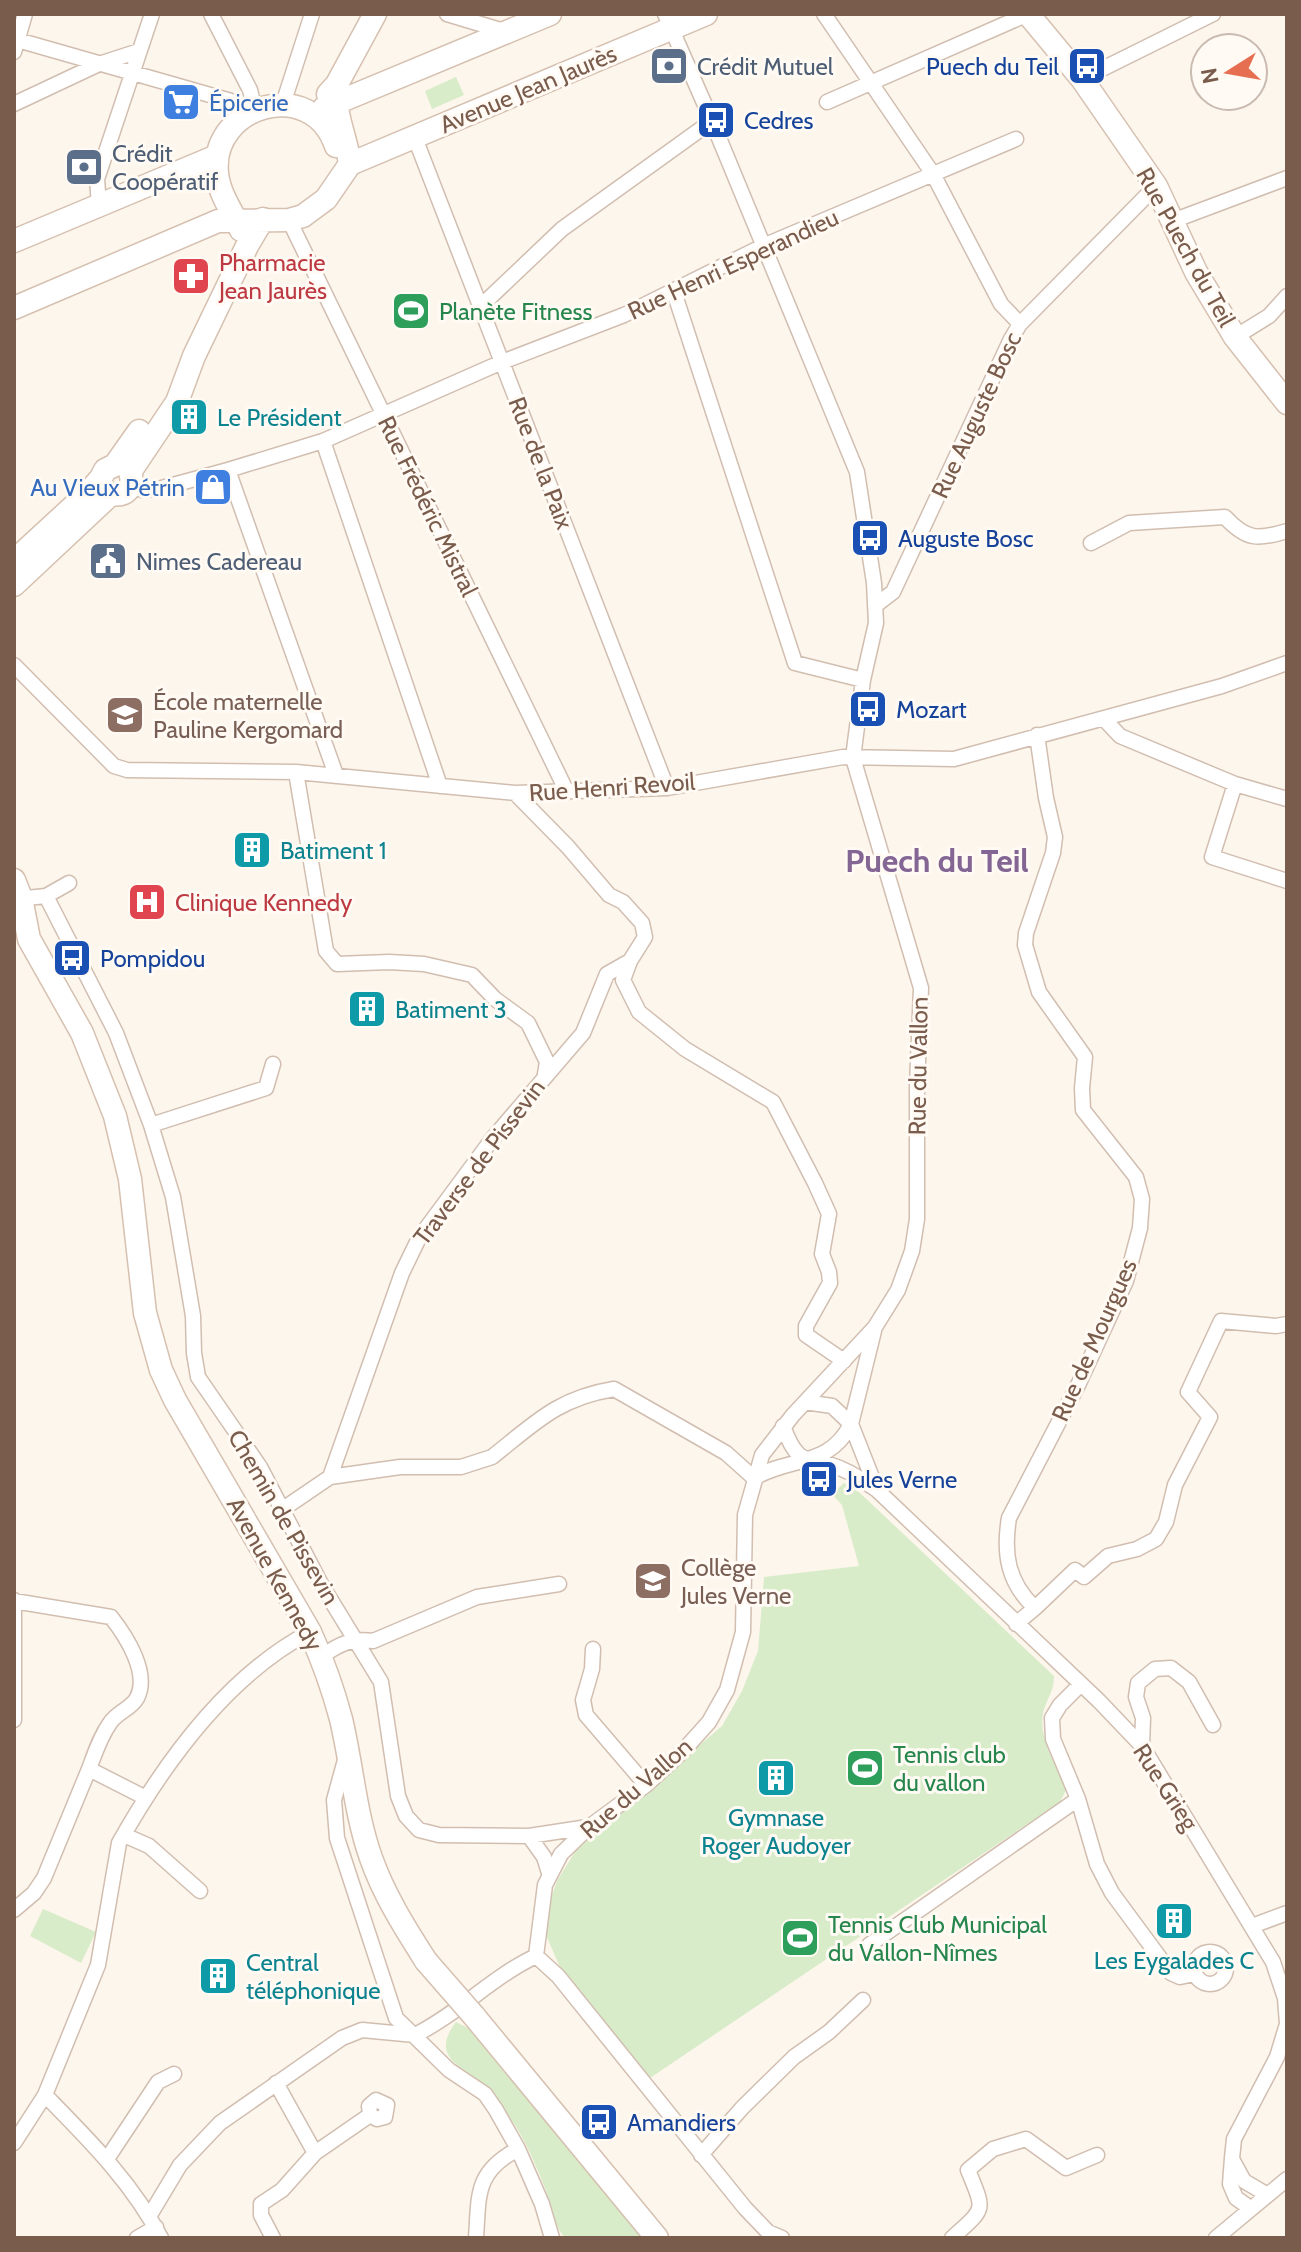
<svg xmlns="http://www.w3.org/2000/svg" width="1301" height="2252" font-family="Cabin,sans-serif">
	<rect width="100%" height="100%" fill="#fdf6ec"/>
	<!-- green -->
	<path fill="#d8ecc9" d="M456,77L464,95L432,109L425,91Z
		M844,1483L860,1493L1054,1676C1054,1693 1046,1699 1043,1714C1038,1738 1057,1767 1067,1788L1060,1802L647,2080L559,1965L546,1935L547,1909L557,1881L576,1850L722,1726L742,1691L758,1651L764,1577L859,1566L842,1505L832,1494Z
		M43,1909L96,1932L81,1963L30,1936Z
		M456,2022L468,2028L644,2238H566C555,2229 556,2218 551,2205C544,2183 525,2138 512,2121C504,2110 495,2096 485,2087C462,2065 429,2058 456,2022Z"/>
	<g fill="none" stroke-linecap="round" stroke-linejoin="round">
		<defs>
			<path id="street" d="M211,14L250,90L255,110
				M447,14L507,32
				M824,14L933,174L1001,304L1020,324
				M14,39L231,101L243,117
				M14,52L25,14
				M1082,79L1213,14
				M827,102L1028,14
				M14,104L99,64L139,51
				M283,104L312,14
				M415,138L667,788
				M99,205L97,179L152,14
				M289,220L567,792
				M1175,220L1287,178
				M674,292L795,663L863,680
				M480,307L562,229L712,121
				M1235,337L1269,316L1287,296
				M323,441L440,786
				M228,470L336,775
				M131,487L143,490L158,489L228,470L323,441L502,362L624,315L763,246L1016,139
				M1091,543L1129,523L1225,517C1246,540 1258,540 1287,531
				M876,605L893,592L1011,339L1020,324L1156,186
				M14,665L114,766L127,770L296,772L515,793L667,788L843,757L954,759L1222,686L1287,663
				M1104,719L1120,736L1235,784L1287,799
				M296,772L326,951L337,964L389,962L424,964L472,975L495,999L528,1023L547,1062L545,1074
				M1235,784L1212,857L1287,881
				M515,793L568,847L609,895L623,902L642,923L645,937L630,961L623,980L639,1012L685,1049L773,1102L815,1183L829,1214L822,1254L829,1272L830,1283L806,1326V1335L844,1361
				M46,896L69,883
				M16,899L46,896L116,1033L151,1125L173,1197L193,1316L194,1353L198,1377L260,1467L321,1584L381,1682L398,1796L406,1816L419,1830L439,1835L529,1836L588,1827
				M151,1125L266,1088L273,1064
				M805,1402L832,1406L851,1424L877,1490
				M783,1426C800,1473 810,1453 844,1470C856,1475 866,1483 877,1490L1099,1701L1142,1746L1273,1962L1285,1998L1287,2024L1277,2057L1234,2139L1232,2158L1230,2184L1236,2198L1250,2208
				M330,1477L402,1273L419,1238L493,1138L583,1033L607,974L630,961
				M754,1478C791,1456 829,1468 851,1424L874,1331
				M283,1509L330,1477L400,1467H461L492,1457C535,1423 558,1398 614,1389L726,1453L754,1478
				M14,1600V1720
				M14,1601L111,1617C126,1636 150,1673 137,1698C131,1709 117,1712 110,1723C100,1737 95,1753 89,1769L146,1798
				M1035,1608L1075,1570L1084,1577L1108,1556L1137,1549L1156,1539L1166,1522L1175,1485L1210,1417L1188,1392L1221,1321L1276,1326L1287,1324
				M1016,1624L1035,1608C1008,1583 1003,1554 1009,1518L1079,1383L1126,1281L1140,1228L1142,1199L1136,1177L1083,1110L1082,1088L1085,1057L1039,992L1025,945L1026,933L1053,853L1055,837L1046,798L1037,735
				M593,1649L592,1669L583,1700L586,1715L646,1785
				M321,1657C339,1644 351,1638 373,1641L477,1597L559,1584
				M1080,1685L1060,1705L1052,1718L1053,1739L1078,1799L1097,1864L1112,1893L1171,1973L1180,1977L1194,1974
				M1142,1746L1143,1718L1136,1697L1138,1683L1155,1669L1171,1668L1189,1682L1213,1725
				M345,1760L334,1800L337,1838L396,2018L449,2070L485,2094L496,2110L518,2149L542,2204L552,2238
				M124,1835L149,1846L200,1891
				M529,1836L544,1857L549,1873
				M14,1910L34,1893L44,1878L89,1769
				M1252,1926L1287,1913
				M869,1945L1078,1799
				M1194 1968a16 16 0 1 1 32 0a16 16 0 1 1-32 0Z
				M536,1956L545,1885L561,1854L589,1827L646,1785L683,1751L709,1722L727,1690L743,1632L745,1515L762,1455L793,1415L875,1327L898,1290L912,1251L917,1219V1086L921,988L853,758L863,680L876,623L874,583L857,472L712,121L665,14
				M536,1956L558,1976L745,2208L768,2232L782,2238
				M415,2035C459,2013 492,1977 536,1956
				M45,2095C88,2139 132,2182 161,2238
				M14,2143L45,2095L98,1965L119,1843C164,1763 228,1675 310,1632
				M315,2153L370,2115L377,2119L385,2117L387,2105L376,2100L369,2106L370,2115
				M701,2155L742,2108L794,2057L829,2032L863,2000
				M107,2159L158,2082L174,2074
				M1232,2159L1244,2181L1266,2194
				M150,2215L180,2165L220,2123L342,2038L362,2030L415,2035
				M137,2238L156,2227
				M273,2238L261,2215V2204L282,2190L315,2153L276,2083
				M476,2238C479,2194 475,2172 518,2149
				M952,2238C986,2207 985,2212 968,2170L993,2149L1026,2139L1066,2168L1097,2155
				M1216,2238L1287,2179"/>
			<path id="secondary" d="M1028,14L1082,79L1156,186L1196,272L1235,337L1287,403
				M328,94L337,84L375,14
				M324,108L550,14
				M350,164L706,14
				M241,230C232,211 219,194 217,173C210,105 312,75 336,146
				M14,241L217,156
				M14,308L218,221L289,220L303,216L326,199L350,164C346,136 333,113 337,84
				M14,561L89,492L101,478L105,470L115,465L139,431
				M14,585L111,494C126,497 135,487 130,472L177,402L194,356L247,246L263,219
				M14,880L21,898L29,939L82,1033L115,1116L130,1179L145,1313L161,1370L175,1400L310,1632C323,1661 333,1689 341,1719C352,1765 355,1813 371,1858C384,1895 405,1928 426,1961
				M474,2016L657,2238"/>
		</defs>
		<!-- street casing -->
		<use href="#street" stroke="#d1beb0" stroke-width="17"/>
		<!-- secondary casing -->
		<use href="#secondary" stroke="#d6c0b0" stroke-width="25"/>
		<!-- street -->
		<use href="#street" stroke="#fff" stroke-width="14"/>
		<!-- secondary -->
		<use href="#secondary" stroke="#fff" stroke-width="22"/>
		<defs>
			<path id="secondary-bridge" d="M426,1961L474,2016"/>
		</defs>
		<!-- secondary-bridge casing -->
		<use href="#secondary-bridge" stroke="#d6c0b0" stroke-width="25" stroke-linecap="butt"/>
		<!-- secondary-bridge -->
		<use href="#secondary-bridge" stroke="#fff" stroke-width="22"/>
	</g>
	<!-- icons -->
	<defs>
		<symbol id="bank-square" viewBox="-11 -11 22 22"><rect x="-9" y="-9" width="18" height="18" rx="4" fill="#5c6f8a" stroke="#fffaf3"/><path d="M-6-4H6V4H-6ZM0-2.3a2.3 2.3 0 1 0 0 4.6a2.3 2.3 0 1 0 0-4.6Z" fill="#fff"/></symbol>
		<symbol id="bus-square" viewBox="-11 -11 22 22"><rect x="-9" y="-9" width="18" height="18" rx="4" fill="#1a4fb4" stroke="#fffaf3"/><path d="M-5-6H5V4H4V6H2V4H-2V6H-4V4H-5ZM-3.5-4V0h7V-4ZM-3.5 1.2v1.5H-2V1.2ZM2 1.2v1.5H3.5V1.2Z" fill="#fff"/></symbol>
		<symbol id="supermarket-square" viewBox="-11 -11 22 22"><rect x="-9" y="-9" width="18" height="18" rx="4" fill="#3f7fe0" stroke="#fffaf3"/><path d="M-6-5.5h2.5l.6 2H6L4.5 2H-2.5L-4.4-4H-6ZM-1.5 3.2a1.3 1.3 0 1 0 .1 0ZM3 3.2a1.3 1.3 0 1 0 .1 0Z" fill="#fff"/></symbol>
		<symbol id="pharmacy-square" viewBox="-11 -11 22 22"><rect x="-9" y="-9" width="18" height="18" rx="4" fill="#e0444e" stroke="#fffaf3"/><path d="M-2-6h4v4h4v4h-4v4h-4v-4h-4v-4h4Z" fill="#fff"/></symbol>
		<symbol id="stadium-square" viewBox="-11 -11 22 22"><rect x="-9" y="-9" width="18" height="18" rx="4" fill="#2e9e5b" stroke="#fffaf3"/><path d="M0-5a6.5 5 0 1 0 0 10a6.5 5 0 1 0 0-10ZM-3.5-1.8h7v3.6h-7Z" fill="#fff"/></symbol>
		<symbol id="building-square" viewBox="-11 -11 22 22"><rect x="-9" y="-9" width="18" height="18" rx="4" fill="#0f9aa8" stroke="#fffaf3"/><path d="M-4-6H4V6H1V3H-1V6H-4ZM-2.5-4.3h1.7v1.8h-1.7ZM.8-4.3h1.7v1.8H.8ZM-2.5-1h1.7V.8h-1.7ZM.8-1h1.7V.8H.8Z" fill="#fff"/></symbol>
		<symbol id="shop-square" viewBox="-11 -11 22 22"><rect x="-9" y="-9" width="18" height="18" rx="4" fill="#3f7fe0" stroke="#fffaf3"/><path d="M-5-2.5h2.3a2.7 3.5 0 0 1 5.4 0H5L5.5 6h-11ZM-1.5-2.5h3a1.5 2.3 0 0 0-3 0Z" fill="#fff"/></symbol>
		<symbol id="civic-square" viewBox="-11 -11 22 22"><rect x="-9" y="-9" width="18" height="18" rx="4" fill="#5c6f8a" stroke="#fffaf3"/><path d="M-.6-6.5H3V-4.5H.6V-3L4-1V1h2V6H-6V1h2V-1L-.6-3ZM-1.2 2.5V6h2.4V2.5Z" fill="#fff"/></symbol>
		<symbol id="school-square" viewBox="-11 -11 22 22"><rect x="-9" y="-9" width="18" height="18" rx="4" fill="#8d6e63" stroke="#fffaf3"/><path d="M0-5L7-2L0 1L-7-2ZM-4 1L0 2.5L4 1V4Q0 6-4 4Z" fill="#fff"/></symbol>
		<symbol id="hospital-square" viewBox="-11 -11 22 22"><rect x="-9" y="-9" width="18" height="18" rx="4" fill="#e0444e" stroke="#fffaf3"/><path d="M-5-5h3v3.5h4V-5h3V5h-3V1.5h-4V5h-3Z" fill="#fff"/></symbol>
	</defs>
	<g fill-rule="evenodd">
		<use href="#bank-square" x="647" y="44" width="44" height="44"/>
		<use href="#bus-square" x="1065" y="44" width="44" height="44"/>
		<use href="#supermarket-square" x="159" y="80" width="44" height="44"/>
		<use href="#bus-square" x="694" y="98" width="44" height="44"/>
		<use href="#bank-square" x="62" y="145" width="44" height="44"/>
		<use href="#pharmacy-square" x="169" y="254" width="44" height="44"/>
		<use href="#stadium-square" x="389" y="289" width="44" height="44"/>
		<use href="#building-square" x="167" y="395" width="44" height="44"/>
		<use href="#shop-square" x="191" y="465" width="44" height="44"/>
		<use href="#bus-square" x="848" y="516" width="44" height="44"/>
		<use href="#civic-square" x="86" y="539" width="44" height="44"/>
		<use href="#bus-square" x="846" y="687" width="44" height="44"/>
		<use href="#school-square" x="103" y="693" width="44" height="44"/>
		<use href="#building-square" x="230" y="828" width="44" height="44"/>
		<use href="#hospital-square" x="125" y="880" width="44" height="44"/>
		<use href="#bus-square" x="50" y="936" width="44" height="44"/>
		<use href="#building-square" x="345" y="987" width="44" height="44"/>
		<use href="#bus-square" x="797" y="1457" width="44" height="44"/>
		<use href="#school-square" x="631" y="1559" width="44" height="44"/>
		<use href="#stadium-square" x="843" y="1746" width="44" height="44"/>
		<use href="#building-square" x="754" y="1756" width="44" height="44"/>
		<use href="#building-square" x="1152" y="1899" width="44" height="44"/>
		<use href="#stadium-square" x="778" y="1916" width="44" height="44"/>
		<use href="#building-square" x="196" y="1954" width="44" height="44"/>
		<use href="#bus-square" x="577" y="2100" width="44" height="44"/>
	</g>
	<g text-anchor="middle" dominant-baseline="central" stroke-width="6" stroke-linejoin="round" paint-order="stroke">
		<!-- service labels -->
		<g font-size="24" fill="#4e5e75" stroke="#fffaf3" text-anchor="start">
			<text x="697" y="66">Crédit Mutuel</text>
			<text x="112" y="153">Crédit<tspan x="112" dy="28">Coopératif</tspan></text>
			<text x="136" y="561">Nimes Cadereau</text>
		</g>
		<!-- transit labels -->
		<g font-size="24" fill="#164399" stroke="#fffaf3" text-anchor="start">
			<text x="1059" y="66" text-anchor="end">Puech du Teil</text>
			<text x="744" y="120">Cedres</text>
			<text x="898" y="538">Auguste Bosc</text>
			<text x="896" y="709">Mozart</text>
			<text x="100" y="958">Pompidou</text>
			<text x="847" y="1479">Jules Verne</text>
			<text x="627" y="2122">Amandiers</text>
		</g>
		<!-- street labels -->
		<g font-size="24" fill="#7a5c4d" stroke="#fffaf3">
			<text transform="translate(528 89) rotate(-23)">Avenue Jean Jaurès</text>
			<text transform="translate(1186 247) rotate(61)">Rue Puech du Teil</text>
			<text transform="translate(733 264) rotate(-25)">Rue Henri Esperandieu</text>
			<text transform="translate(976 415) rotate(-65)">Rue Auguste Bosc</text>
			<text transform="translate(541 463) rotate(69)">Rue de la Paix</text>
			<text transform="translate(428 506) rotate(64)">Rue Frédéric Mistral</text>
			<text transform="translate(612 787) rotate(-4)">Rue Henri Revoil</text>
			<text transform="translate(918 1066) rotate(-89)">Rue du Vallon</text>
			<text transform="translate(479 1162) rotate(-53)">Traverse de Pissevin</text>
			<text transform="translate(1094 1340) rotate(-66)">Rue de Mourgues</text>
			<text transform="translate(284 1517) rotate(60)">Chemin de Pissevin</text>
			<text transform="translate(275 1574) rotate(61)">Avenue Kennedy</text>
			<text transform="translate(1166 1787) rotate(57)">Rue Grieg</text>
			<text transform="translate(636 1788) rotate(-41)">Rue du Vallon</text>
		</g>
		<!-- shop labels -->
		<g font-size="24" fill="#366cbe" stroke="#fffaf3" text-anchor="start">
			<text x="209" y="102">Épicerie</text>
			<text x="185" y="487" text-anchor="end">Au Vieux Pétrin</text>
		</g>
		<!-- health labels -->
		<g font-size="24" fill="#be3a42" stroke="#fffaf3" text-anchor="start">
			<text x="219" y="262">Pharmacie<tspan x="219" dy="28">Jean Jaurès</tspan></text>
			<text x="175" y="902">Clinique Kennedy</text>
		</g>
		<!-- leisure labels -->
		<g font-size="24" fill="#27864d" stroke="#fffaf3" text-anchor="start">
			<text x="439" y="311">Planète Fitness</text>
			<text x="893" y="1754">Tennis club<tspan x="893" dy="28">du vallon</tspan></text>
			<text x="828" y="1924">Tennis Club Municipal<tspan x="828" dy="28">du Vallon-Nîmes</tspan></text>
		</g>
		<!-- culture labels -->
		<g font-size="24" fill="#0d838f" stroke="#fffaf3" text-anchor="start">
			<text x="217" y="417">Le Président</text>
			<text x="280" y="850">Batiment 1</text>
			<text x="395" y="1009">Batiment 3</text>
			<text x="776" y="1817" text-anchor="middle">Gymnase<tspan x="776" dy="28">Roger Audoyer</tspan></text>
			<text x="1174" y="1960" text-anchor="middle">Les Eygalades C</text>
			<text x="246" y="1962">Central<tspan x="246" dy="28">téléphonique</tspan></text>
		</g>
		<!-- education labels -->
		<g font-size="24" fill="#785e54" stroke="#fffaf3" text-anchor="start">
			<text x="153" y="701">École maternelle<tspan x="153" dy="28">Pauline Kergomard</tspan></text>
			<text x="681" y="1567">Collège<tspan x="681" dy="28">Jules Verne</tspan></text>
		</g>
		<!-- district labels -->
		<g font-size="32" font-weight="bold" fill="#846695" stroke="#fffaf3">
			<text x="937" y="860">Puech du Teil</text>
		</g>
	</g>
	<!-- border -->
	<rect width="1301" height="2252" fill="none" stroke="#7a5c4d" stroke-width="32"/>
	<!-- north arrow -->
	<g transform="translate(1229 72) rotate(259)"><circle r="38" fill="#fffaf3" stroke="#cabbb1" stroke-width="2"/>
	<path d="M0-6L14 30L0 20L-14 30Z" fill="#e76f51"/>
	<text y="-12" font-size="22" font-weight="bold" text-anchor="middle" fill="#7a5c4d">N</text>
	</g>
</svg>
